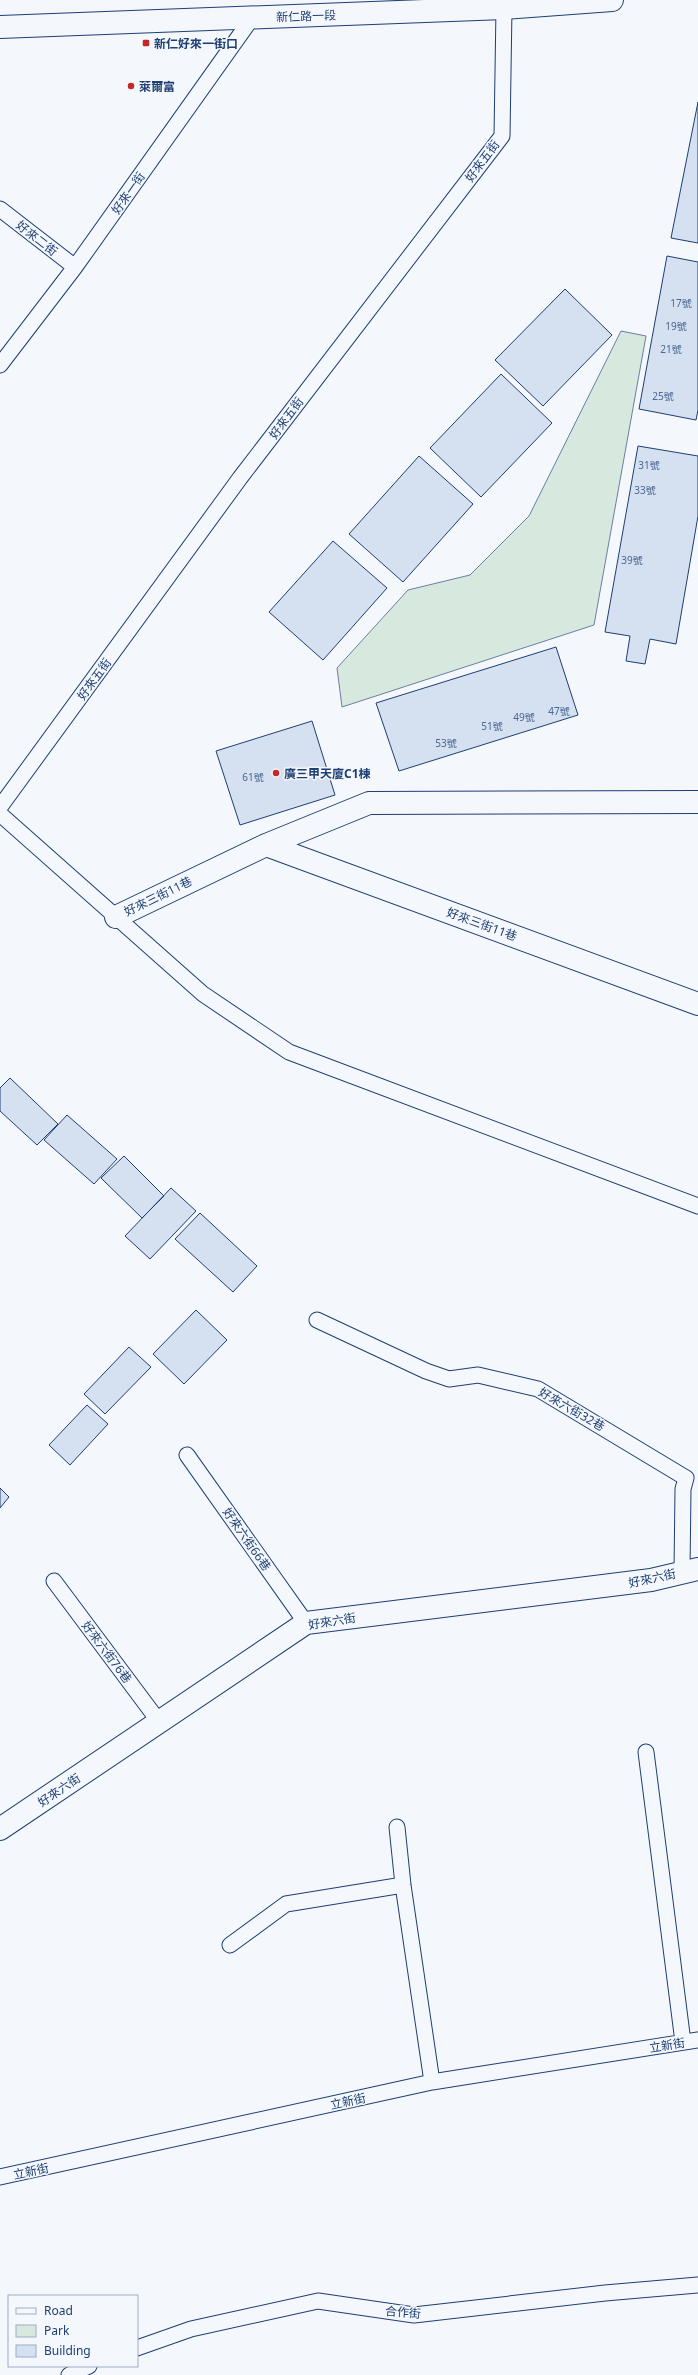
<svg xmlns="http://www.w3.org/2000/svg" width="698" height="2375" font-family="'Noto Sans','Noto Sans TC',sans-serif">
	<rect width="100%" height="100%" fill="#f4f7fb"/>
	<!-- green -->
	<path fill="#d7e8df" stroke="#687fa3" d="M621,331L646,336L594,625L342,707L337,668L408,590L470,575L529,516Z"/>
	<!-- building -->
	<path fill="#d5e0f0" stroke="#1d3f73" d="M698,102V243L671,238Z
		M667,256L698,262V410L696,420L639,409Z
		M565,289L612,335L543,406L495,360Z
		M501,374L552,423L481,497L430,448Z
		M638,446L698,456V516L676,644L650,639L645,664L626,661L630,636L605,632Z
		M419,456L473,504L403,582L349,534Z
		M333,541L387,588L323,660L269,612Z
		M556,647L578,715L399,771L376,703Z
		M312,721L335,795L240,825L216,751Z
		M10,1078L58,1124L37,1145L0,1111V1088Z
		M67,1115L117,1159L94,1184L44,1140Z
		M124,1156L164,1196L142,1218L101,1178Z
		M171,1188L196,1211L150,1259L125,1236Z
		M200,1213L257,1266L233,1292L175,1239Z
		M196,1310L227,1340L184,1384L153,1354Z
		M129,1347L151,1367L105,1414L84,1394Z
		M87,1405L108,1424L70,1465L49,1445Z
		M0,1488L9,1497L0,1508Z"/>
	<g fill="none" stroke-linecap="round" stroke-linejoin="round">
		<defs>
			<path id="service" d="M0,209L75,267
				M0,365L75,267L252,18
				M0,807L240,478L502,136L504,8
				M0,814L203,994L289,1052L698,1206
				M317,1320L426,1371L449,1379L478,1375L538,1389L686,1478L683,1489L682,1571
				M187,1455L306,1623
				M54,1581L160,1723
				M646,1752L683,2042
				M397,1827L403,1885L432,2082
				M230,1945L286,1904L403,1885
				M0,2177L432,2082L698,2040
				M137,2348L191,2329L318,2301L414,2315L605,2293L698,2285
				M69,2375L89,2366"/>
			<path id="minor" d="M266,845L698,1004
				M116,917L266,845L369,803L698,802
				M0,1829L306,1623L651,1580L698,1569"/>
			<path id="tertiary" d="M0,27L504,8L612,0"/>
		</defs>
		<!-- service casing -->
		<use href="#service" stroke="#1d3f73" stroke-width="17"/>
		<!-- minor casing -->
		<use href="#minor" stroke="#1d3f73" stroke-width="24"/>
		<!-- tertiary casing -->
		<use href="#tertiary" stroke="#1d3f73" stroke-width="24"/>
		<!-- service -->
		<use href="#service" stroke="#f4f7fb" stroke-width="15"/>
		<!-- minor -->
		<use href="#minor" stroke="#f4f7fb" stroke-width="22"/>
		<!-- tertiary -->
		<use href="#tertiary" stroke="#f4f7fb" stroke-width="22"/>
	</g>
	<!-- markers -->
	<g fill="#c62828" stroke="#f4f7fb" stroke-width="1.5">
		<rect x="142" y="39" width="8" height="8" rx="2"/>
		<circle cx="131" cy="86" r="4"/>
		<circle cx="276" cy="773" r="4"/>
	</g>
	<g text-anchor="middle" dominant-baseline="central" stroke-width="3" stroke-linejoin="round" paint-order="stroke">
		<!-- number labels -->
		<g font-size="10" fill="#4b6792">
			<text x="681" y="303">17號</text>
			<text x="676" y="326">19號</text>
			<text x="671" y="349">21號</text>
			<text x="663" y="396">25號</text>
			<text x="649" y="465">31號</text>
			<text x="645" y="490">33號</text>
			<text x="632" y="560">39號</text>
			<text x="559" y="711">47號</text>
			<text x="524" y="717">49號</text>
			<text x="492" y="726">51號</text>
			<text x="446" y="743">53號</text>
			<text x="253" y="777">61號</text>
		</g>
		<!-- street labels -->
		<g font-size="12" fill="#1d3f73" stroke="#f4f7fb">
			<text transform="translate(306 16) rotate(-2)">新仁路一段</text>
			<text transform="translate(482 161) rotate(-53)">好來五街</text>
			<text transform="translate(128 193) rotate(-55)">好來一街</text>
			<text transform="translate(37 238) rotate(38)">好來二街</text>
			<text transform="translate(286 418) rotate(-53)">好來五街</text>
			<text transform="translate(94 679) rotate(-54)">好來五街</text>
			<text transform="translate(158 896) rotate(-26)">好來三街11巷</text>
			<text transform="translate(482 924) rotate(20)">好來三街11巷</text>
			<text transform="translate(572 1409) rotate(30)">好來六街32巷</text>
			<text transform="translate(247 1539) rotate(55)">好來六街66巷</text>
			<text transform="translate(652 1578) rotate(-12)">好來六街</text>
			<text transform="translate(332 1621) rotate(-9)">好來六街</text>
			<text transform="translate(107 1652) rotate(53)">好來六街76巷</text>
			<text transform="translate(59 1790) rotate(-34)">好來六街</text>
			<text transform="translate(667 2045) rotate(-9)">立新街</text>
			<text transform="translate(348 2101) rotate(-12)">立新街</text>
			<text transform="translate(31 2171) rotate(-12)">立新街</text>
			<text transform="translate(403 2312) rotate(5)">合作街</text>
		</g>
		<!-- poi labels -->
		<g font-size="12" font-weight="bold" fill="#1d3f73" stroke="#f4f7fb" text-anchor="start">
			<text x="154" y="43">新仁好來一街口</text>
			<text x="139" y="86">萊爾富</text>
			<text x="284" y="773">廣三甲天廈C1棟</text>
		</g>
	</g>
	<!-- legend -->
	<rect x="8" y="2295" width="130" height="72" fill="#f4f7fb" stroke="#9eadc5"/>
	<rect x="16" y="2308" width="20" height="6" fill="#f4f7fb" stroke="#9eadc5"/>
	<text x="44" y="2315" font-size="12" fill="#1d3f73">Road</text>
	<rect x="16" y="2325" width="20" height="12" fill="#d7e8df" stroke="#9eadc5"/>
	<text x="44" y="2335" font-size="12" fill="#1d3f73">Park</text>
	<rect x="16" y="2345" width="20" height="12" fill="#d5e0f0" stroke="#9eadc5"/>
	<text x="44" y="2355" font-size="12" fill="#1d3f73">Building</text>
</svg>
